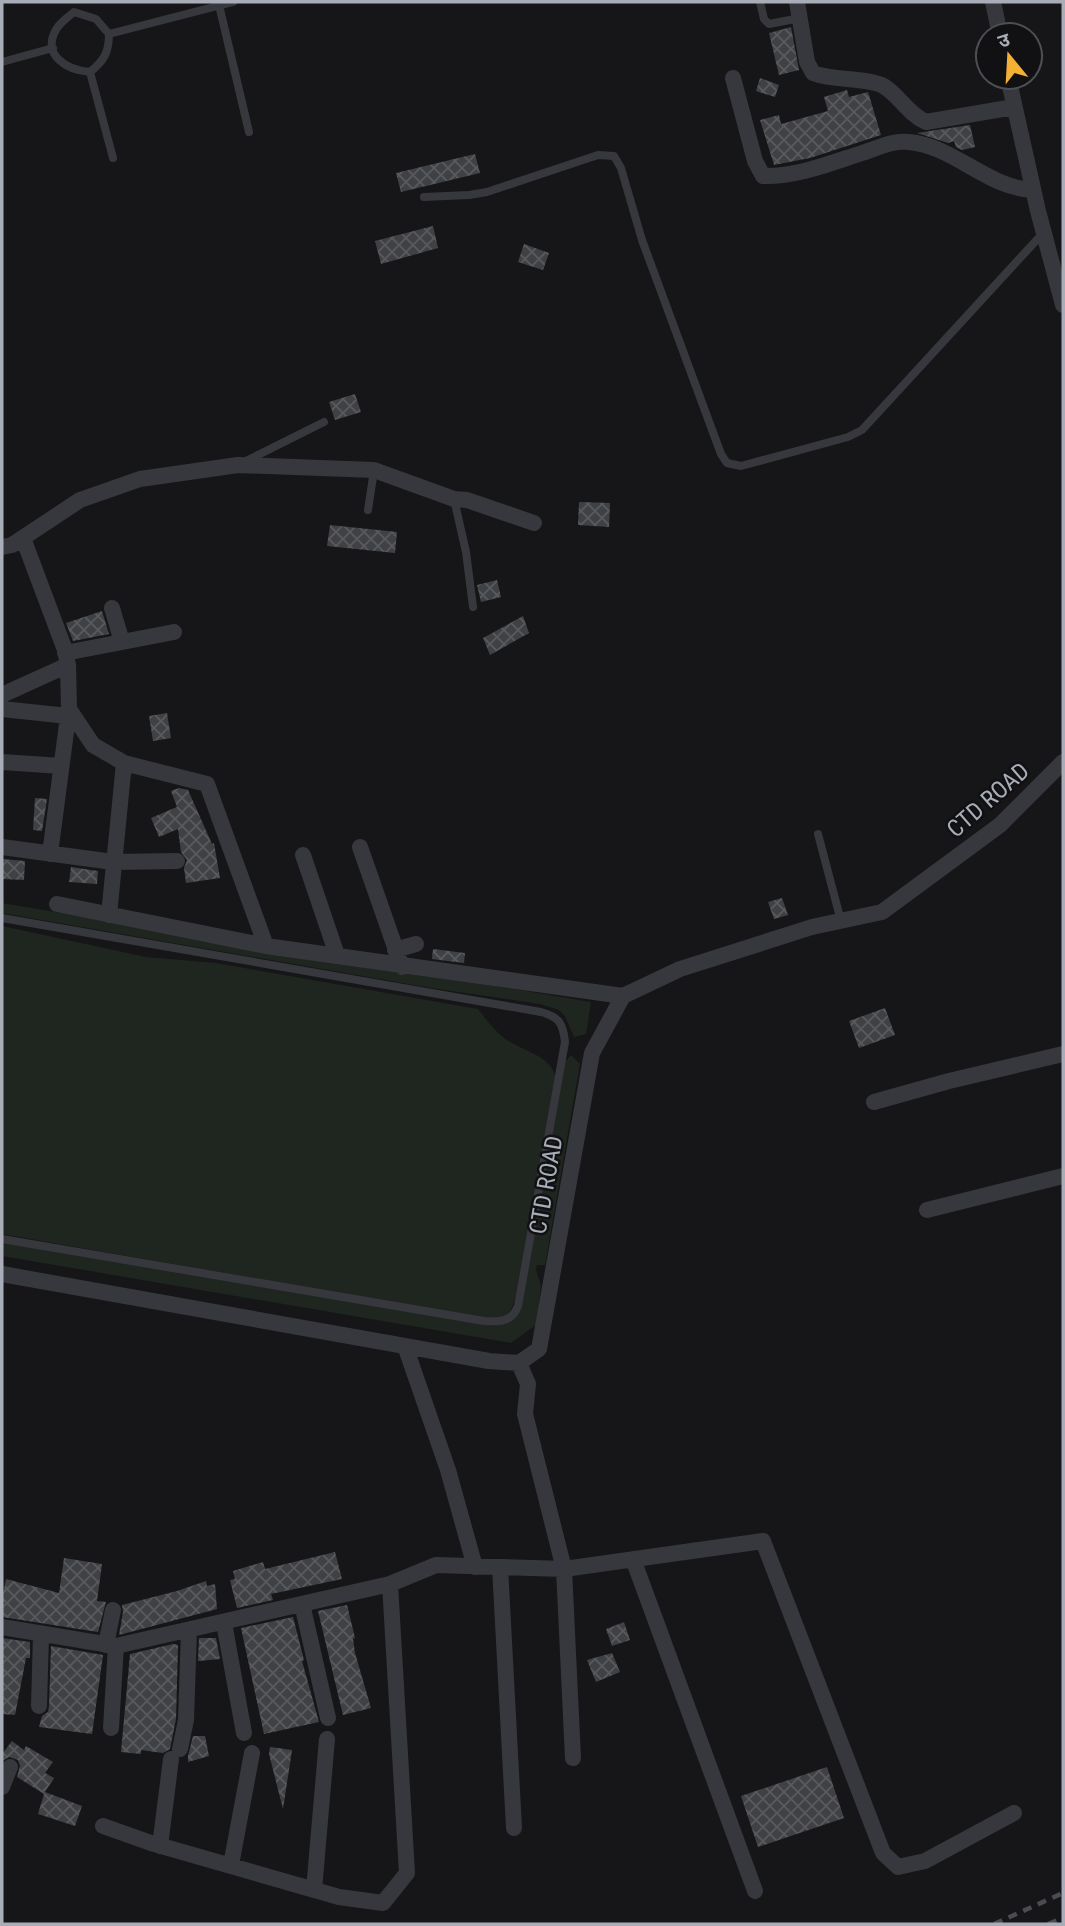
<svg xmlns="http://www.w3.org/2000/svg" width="1065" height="1926" font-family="'Roboto Condensed','Noto Sans Devanagari',sans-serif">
	<defs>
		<pattern id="building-cross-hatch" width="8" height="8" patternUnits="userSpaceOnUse" patternTransform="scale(1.75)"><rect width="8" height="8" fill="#404145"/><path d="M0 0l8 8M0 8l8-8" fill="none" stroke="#595a5e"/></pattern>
	</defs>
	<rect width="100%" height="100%" fill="#161618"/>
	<!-- grass -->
	<path fill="#1e261f" d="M2,903L591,1002L586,1034L574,1037L565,1016L559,1010L540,1004L431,988L2,913Z
		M2,926L146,957L216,963L478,1009C486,1019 494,1030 504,1038C520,1050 552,1056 555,1076L516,1295C510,1317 508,1317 487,1319L2,1234Z
		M571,1055L580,1064L545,1265H537L536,1270L541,1285L537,1324L511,1343L2,1256V1241L489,1325C505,1326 516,1323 520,1307L564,1063Z"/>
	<!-- building -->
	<path fill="url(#building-cross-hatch)" d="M791,27L799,70L779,75L769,33Z
		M760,78L779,85L775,97L756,91Z
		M847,90L849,97L868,92L881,135L810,158L774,165L760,120L779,115L781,124L828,111L824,97Z
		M970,125L975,147L962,150L956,147L954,141L948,143L917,133Z
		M475,154L480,173L401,192L396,173Z
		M433,226L438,248L381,264L375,241Z
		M524,244L549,253L543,270L518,262Z
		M355,394L361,412L335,420L329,402Z
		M579,502L610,503L609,527L578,525Z
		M330,525L397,532L395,553L327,546Z
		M497,580L501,597L481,602L477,585Z
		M102,611L109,634L73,641L66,623Z
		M523,616L529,633L490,655L483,638Z
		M167,713L171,738L153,741L149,716Z
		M179,788L188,790L212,844L214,843L220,878L186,883L184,868L187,860L181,852L178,829L159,837L151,818L177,807L171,791Z
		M35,798L47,799L42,831L33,830Z
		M2,859L25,861L24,880L2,879Z
		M71,867L98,871L97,884L69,882Z
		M782,898L788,915L774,919L768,902Z
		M433,949L465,953L464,963L432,959Z
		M885,1008L895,1035L859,1048L849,1021Z
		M335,1552L342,1579L271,1594L273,1600L237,1608L230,1580L235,1579L233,1571L263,1562L265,1569Z
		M64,1558L102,1564L97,1601L106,1602L98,1632L2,1617V1599L6,1579L59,1593Z
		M206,1581L207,1586L215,1584L217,1609L119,1635L123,1612L122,1605L177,1591Z
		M347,1605L355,1638L353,1639L355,1653L371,1708L343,1715L318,1611Z
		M293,1617L304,1660L302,1661L319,1722L264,1734L241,1628Z
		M624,1622L630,1640L612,1646L606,1629Z
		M2,1638L30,1642V1658H26L15,1715L2,1714Z
		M199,1638H216L220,1659L198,1661Z
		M173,1644L178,1645L176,1719L170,1749L163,1753L141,1750V1754L121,1752L130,1654Z
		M51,1646L103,1655L92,1734L39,1727L42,1716L48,1712L49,1706Z
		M612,1653L620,1672L596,1682L587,1660Z
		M193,1736H205L209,1756L188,1762V1756Z
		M12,1741L24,1750L26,1746L53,1762L45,1773L54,1778L45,1792L82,1806L75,1826L38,1814L44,1794L17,1777L20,1766L18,1760L9,1757L2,1761V1754Z
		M270,1747L292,1750L283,1809L269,1754Z
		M827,1767L844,1818L758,1847L741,1796Z"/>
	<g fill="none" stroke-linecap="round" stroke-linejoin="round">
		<!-- lane -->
		<path stroke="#37383d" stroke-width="8" d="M760,2L764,19L769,24L800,18
			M219,5L249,132
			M74,12L96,19L109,34C109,52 104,61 90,72C67,70 40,55 57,28C61,22 68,17 74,12Z
			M109,34L233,2
			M2,62L53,48
			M90,72L113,158
			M424,197L469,195L487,192L598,155L614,156L621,168L642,240L721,454L727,463L741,466L848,437L862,430L1044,232
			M244,462L324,422
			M454,499L466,552L473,607
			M368,510L374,470
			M818,834L841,921
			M2,918L541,1012C559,1017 563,1023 565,1042L518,1306C512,1322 500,1322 484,1321L2,1239"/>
		<!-- street -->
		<path stroke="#37383d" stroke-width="16" d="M797,2L807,62L813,73C834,81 858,77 879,84C895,89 906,113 926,122L1014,107
			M993,2L1000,35
			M1008,77L1038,211L1063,305
			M733,78L755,161L763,176C796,177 831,163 862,153C878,148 893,140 909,142C954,146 987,188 1033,190
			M23,538L65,650L68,665
			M2,547L12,545L80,500L140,479L238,465L374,470L454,499L467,500L534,523
			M112,608L122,642
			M65,653L174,632
			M2,695L68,665L69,709L93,745L124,763L207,784L266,946L623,996
			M2,709L68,716
			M2,762L61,766
			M2,847L113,862L177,861
			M360,847L402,967
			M50,854L69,709
			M303,855L337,955
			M57,904L266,946
			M109,915L124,763
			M395,950L416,944
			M874,1102L949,1081L1063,1054
			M927,1210L1063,1176
			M2,1274L489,1361L519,1363L539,1349L592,1053L623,996L680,969L812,927L882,912L1000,825L1063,762
			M405,1346L448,1470L475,1567
			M519,1363L528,1384L525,1414L564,1569L573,1758
			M633,1559L755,1891
			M500,1567L514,1828
			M302,1604L328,1718
			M224,1623L244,1733
			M2,1627L116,1646L390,1584L436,1565L564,1569L763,1541L883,1853L898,1867L925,1861L1014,1813
			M106,1645L113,1610
			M39,1706L41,1635
			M111,1728L116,1646
			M180,1749L186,1720L189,1630
			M2,1787L10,1767
			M103,1826L151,1843L339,1897L383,1903L407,1873L390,1584
			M160,1846L171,1759
			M231,1865L252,1753
			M314,1890L327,1739"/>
		<!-- rail -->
		<path stroke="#4a4c52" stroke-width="4.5" stroke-dasharray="9 7" stroke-linecap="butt" d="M994,1924L1063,1893
			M1048,1924L1063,1918"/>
	</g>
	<g text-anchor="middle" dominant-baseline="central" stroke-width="5" stroke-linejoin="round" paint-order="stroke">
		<!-- street labels -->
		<g font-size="24" fill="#a8adb8" stroke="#111113">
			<text transform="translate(988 800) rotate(-41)">CTD ROAD</text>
			<text transform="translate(546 1185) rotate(-80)">CTD ROAD</text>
		</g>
	</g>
	<!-- border -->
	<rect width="1065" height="1926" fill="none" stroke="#a8adb8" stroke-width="7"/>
	<!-- north arrow -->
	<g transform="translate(1009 56) rotate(342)"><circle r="33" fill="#111113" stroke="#4d4f55" stroke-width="2"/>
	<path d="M0-5L12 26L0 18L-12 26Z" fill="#f2b134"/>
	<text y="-10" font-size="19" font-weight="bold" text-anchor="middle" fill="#a8adb8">उ</text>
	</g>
</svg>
